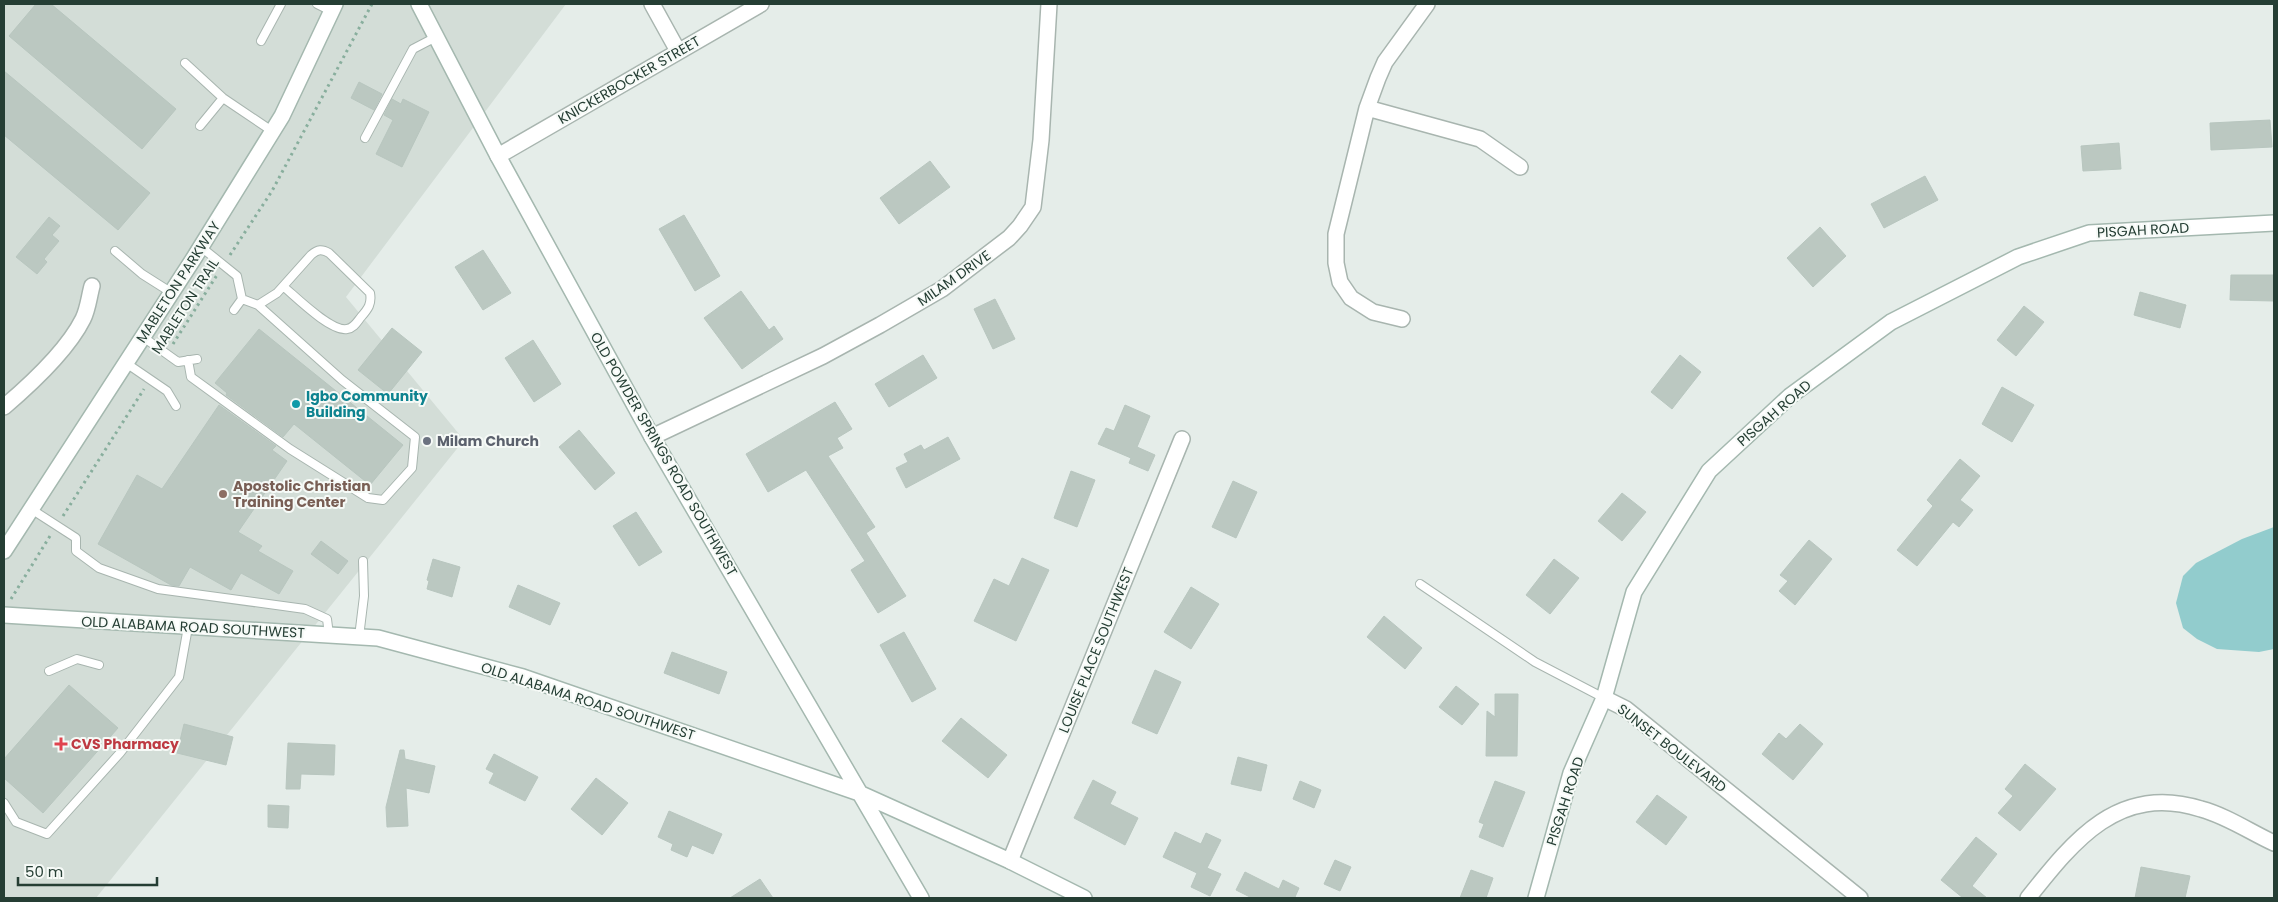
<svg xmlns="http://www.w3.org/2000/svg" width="2278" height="902" font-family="Poppins,sans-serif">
	<rect width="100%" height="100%" fill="#e5ede9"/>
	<!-- built -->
	<path fill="#d3ddd7" d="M4,4H566L346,297L464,440L96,898H4Z"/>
	<!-- water -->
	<path fill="#92cccd" d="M2274,527V649L2259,652L2217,649L2197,639L2183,628L2176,603L2183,576L2196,563L2242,539Z"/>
	<!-- building -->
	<path fill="#bbc8c1" stroke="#b8c6bf" d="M36,4H51L176,109L142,149L9,36Z
		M4,71L150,193L118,230L4,135Z
		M359,82L382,94L374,110L351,98Z
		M392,99L401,104L403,99L429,112L402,167L376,154L393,120L384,115Z
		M2270,120L2272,147L2211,150L2210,123Z
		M2119,143L2121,169L2083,171L2081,146Z
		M930,161L950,187L899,224L880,198Z
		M1925,176L1938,200L1884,228L1871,204Z
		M684,215L720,276L695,291L659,229Z
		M49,217L60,226L52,235L59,241L44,259L47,262L37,274L16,257Z
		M1820,227L1846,256L1813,287L1787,258Z
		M483,250L511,293L483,310L455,267Z
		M2231,275H2274V301L2230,300Z
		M741,291L769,330L774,326L783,339L742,369L704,318Z
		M2140,292L2186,305L2180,328L2134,315Z
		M995,299L1015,339L993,349L974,309Z
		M2024,306L2044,322L2016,356L1997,340Z
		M392,328L422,352L388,394L358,370Z
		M259,329L403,445L370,485L294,424L283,437L226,395L227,393L215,383Z
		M533,340L561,384L534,402L505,358Z
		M923,355L937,378L889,407L875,384Z
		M1680,355L1701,372L1672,409L1651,392Z
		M2002,387L2034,405L2012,442L1982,424Z
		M835,402L852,429L837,438L843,448L828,456L875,527L866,533L906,596L878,613L851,570L865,561L806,470L768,492L746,454Z
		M219,405L276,446L272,450L287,461L238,532L262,546L258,551L293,571L279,594L241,573L231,590L190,567L179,586L171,585L98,544L137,475L162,489Z
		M1125,405L1150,416L1137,447L1155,455L1148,471L1129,463L1131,458L1098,444L1106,428L1114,431Z
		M579,430L615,473L595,490L559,447Z
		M948,437L960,459L906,488L896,468L908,462L904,454L921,445L924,450Z
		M1960,459L1980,476L1960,500L1973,510L1959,527L1953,522L1917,566L1897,550L1933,506L1927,500Z
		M1071,471L1095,480L1077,527L1054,518Z
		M1233,481L1257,492L1236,538L1212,527Z
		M1622,493L1646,512L1622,541L1598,521Z
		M636,512L662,552L639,566L613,526Z
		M1809,540L1832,559L1795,605L1779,591L1788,581L1780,575Z
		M321,541L348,561L338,574L311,554Z
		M1022,558L1049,570L1016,641L974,621L994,579L1009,586Z
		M433,559L460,567L452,597L427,589L429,581L427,580Z
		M1554,559L1579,578L1550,614L1526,595Z
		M518,585L560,603L550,625L509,607Z
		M1191,587L1219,604L1191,649L1164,632Z
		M1384,616L1422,648L1405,669L1367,637Z
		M904,632L936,689L912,702L880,645Z
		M672,652L727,672L719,694L664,673Z
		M1155,670L1181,682L1157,734L1132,723Z
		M69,685L118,728L43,813L4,778V759Z
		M1456,686L1479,704L1462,725L1439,707Z
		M1495,694H1518L1517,756H1486L1487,711L1495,717Z
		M961,718L1007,755L988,778L942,741Z
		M184,724L233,737L226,765L177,753Z
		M1800,724L1823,744L1793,780L1762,754L1779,733L1786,739Z
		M288,743L335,745L334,775L301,774L300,789H286Z
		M400,750H404L405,759L435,766L429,793L406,788L408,826L387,827L386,807Z
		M494,754L538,777L525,801L489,783L494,773L486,769Z
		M1238,757L1267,765L1261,791L1231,784Z
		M2025,764L2056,789L2020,831L1998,813L2013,796L2005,789Z
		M596,778L628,803L602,835L571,809Z
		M1093,780L1116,792L1110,804L1138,818L1125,845L1074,818Z
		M1300,781L1321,790L1314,808L1293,799Z
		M1495,781L1525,792L1503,847L1479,837L1484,824L1479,822Z
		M1657,795L1687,817L1666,845L1636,822Z
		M268,805L289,806L288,828L268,827Z
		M669,811L722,834L713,854L692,845L687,857L671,850L673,844L658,837Z
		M1175,832L1201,844L1206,833L1221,840L1207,868L1221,874L1210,896L1191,887L1197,873L1163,857Z
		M1976,837L1997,854L1972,886L1987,898H1963L1941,880Z
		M1335,860L1351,867L1340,891L1324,884Z
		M2141,867L2190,876L2185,898H2135Z
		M1471,870L1493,878L1486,898H1460Z
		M1245,872L1279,889L1283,880L1299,888L1295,897L1298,898H1252L1236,890Z
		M760,879L773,898H730Z"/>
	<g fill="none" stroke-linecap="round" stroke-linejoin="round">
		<defs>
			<path id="lane" d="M317,4L331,11
				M261,41L281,4
				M185,63L223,98L272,131
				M200,126L223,98
				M365,138L413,49L436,37
				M201,247L237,276L242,299L234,310
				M115,251L142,274L172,293
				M258,305L277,293L311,255C318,249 322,249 329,253L370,293C372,304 368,309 361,317C357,322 354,328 347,329C331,332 296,297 284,287
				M143,337L178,362L197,359
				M188,360L191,377L290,449L368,498L383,500L412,468L415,437L342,380L258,305L242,299
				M126,363L167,391L176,406
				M31,509L76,538V551L99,568L158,589L305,609L327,619L329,635
				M1420,584L1535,662L1604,698
				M359,637L364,596L363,561
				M49,671L77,659L99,665
				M4,803L16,822L47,834L120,753L179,677L188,627"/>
			<path id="street" d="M652,4L678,51
				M1367,108L1480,139L1520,167
				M498,156L761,4
				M1402,319L1373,312L1351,298L1340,282L1336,263V234L1367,108L1378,78L1385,62L1427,4
				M4,407C31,384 67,351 83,319C88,309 89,297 92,286
				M652,437L823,356L880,325L942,289L1009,238L1020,226L1033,207L1041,140L1049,4
				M1604,698L1626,709L1860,898
				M1010,861L1182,439
				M2028,898C2074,840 2119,783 2201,809C2227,816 2250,832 2274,843"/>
			<path id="secondary" d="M419,4L498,156L652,437L921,898
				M4,551L194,258L282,116L335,4
				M4,615L378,638L523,677L859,793L1010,861L1084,898
				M1536,898L1571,773L1604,698L1634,592L1709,471L1790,396L1891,322L2018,257L2089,233L2274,223"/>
		</defs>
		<!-- lane casing -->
		<use href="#lane" stroke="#a8b5af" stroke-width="10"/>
		<!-- street casing -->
		<use href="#street" stroke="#a8b5af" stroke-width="18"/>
		<!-- secondary casing -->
		<use href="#secondary" stroke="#a4b8af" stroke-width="18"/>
		<!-- path -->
		<path stroke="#88ae9d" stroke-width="3" stroke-dasharray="2.5 4" stroke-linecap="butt" d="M230,255L272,191L372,4
			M173,344L217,275
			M63,516L144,389
			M11,599L50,536"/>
		<!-- lane -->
		<use href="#lane" stroke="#fff" stroke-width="8"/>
		<!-- street -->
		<use href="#street" stroke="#fff" stroke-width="15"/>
		<!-- secondary -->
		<use href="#secondary" stroke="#fff" stroke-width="15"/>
	</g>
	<!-- markers -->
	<circle fill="#0f9aa8" stroke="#f6faf7" stroke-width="2" cx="296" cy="404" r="5"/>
	<circle fill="#6b7280" stroke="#f6faf7" stroke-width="2" cx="427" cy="441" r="5"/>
	<circle fill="#8d6e63" stroke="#f6faf7" stroke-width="2" cx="223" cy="494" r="5"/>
	<path fill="#e0444e" stroke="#f6faf7" stroke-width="2" d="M58.5 736.5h5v5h5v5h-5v5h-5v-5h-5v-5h5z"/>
	<g text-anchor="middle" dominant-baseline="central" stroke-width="4" stroke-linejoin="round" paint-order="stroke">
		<!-- street labels -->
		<g font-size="14" fill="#253e34" stroke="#f6faf7">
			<text transform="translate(629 80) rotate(-30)">KNICKERBOCKER STREET</text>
			<text transform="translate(2143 230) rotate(-3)">PISGAH ROAD</text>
			<text transform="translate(954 278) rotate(-35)">MILAM DRIVE</text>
			<text transform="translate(178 282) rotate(-57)">MABLETON PARKWAY</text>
			<text transform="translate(185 306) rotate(-57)">MABLETON TRAIL</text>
			<text transform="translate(1774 413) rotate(-41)">PISGAH ROAD</text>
			<text transform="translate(664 454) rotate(60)">OLD POWDER SPRINGS ROAD SOUTHWEST</text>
			<text transform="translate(193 627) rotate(3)">OLD ALABAMA ROAD SOUTHWEST</text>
			<text transform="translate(1096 650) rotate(-68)">LOUISE PLACE SOUTHWEST</text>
			<text transform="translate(588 701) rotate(18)">OLD ALABAMA ROAD SOUTHWEST</text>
			<text transform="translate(1672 748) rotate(38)">SUNSET BOULEVARD</text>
			<text transform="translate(1565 801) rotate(-72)">PISGAH ROAD</text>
		</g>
		<!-- culture labels -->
		<g font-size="14" font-weight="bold" fill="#0d838f" stroke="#f6faf7" text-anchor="start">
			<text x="306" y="396">Igbo Community<tspan x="306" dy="16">Building</tspan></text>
		</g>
		<!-- worship labels -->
		<g font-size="14" font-weight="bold" fill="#5b616d" stroke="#f6faf7" text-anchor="start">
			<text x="437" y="441">Milam Church</text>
		</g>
		<!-- education labels -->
		<g font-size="14" font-weight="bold" fill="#785e54" stroke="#f6faf7" text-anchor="start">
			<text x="233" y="486">Apostolic Christian<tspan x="233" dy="16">Training Center</tspan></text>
		</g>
		<!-- health labels -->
		<g font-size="14" font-weight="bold" fill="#be3a42" stroke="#f6faf7" text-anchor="start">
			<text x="71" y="744">CVS Pharmacy</text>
		</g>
	</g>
	<!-- border -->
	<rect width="2278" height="902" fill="none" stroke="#253e34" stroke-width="10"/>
	<!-- scale -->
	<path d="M18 877v8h139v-8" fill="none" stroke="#253e34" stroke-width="2.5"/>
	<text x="25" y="877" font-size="15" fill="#253e34" stroke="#f6faf7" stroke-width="4" paint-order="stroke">50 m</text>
</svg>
